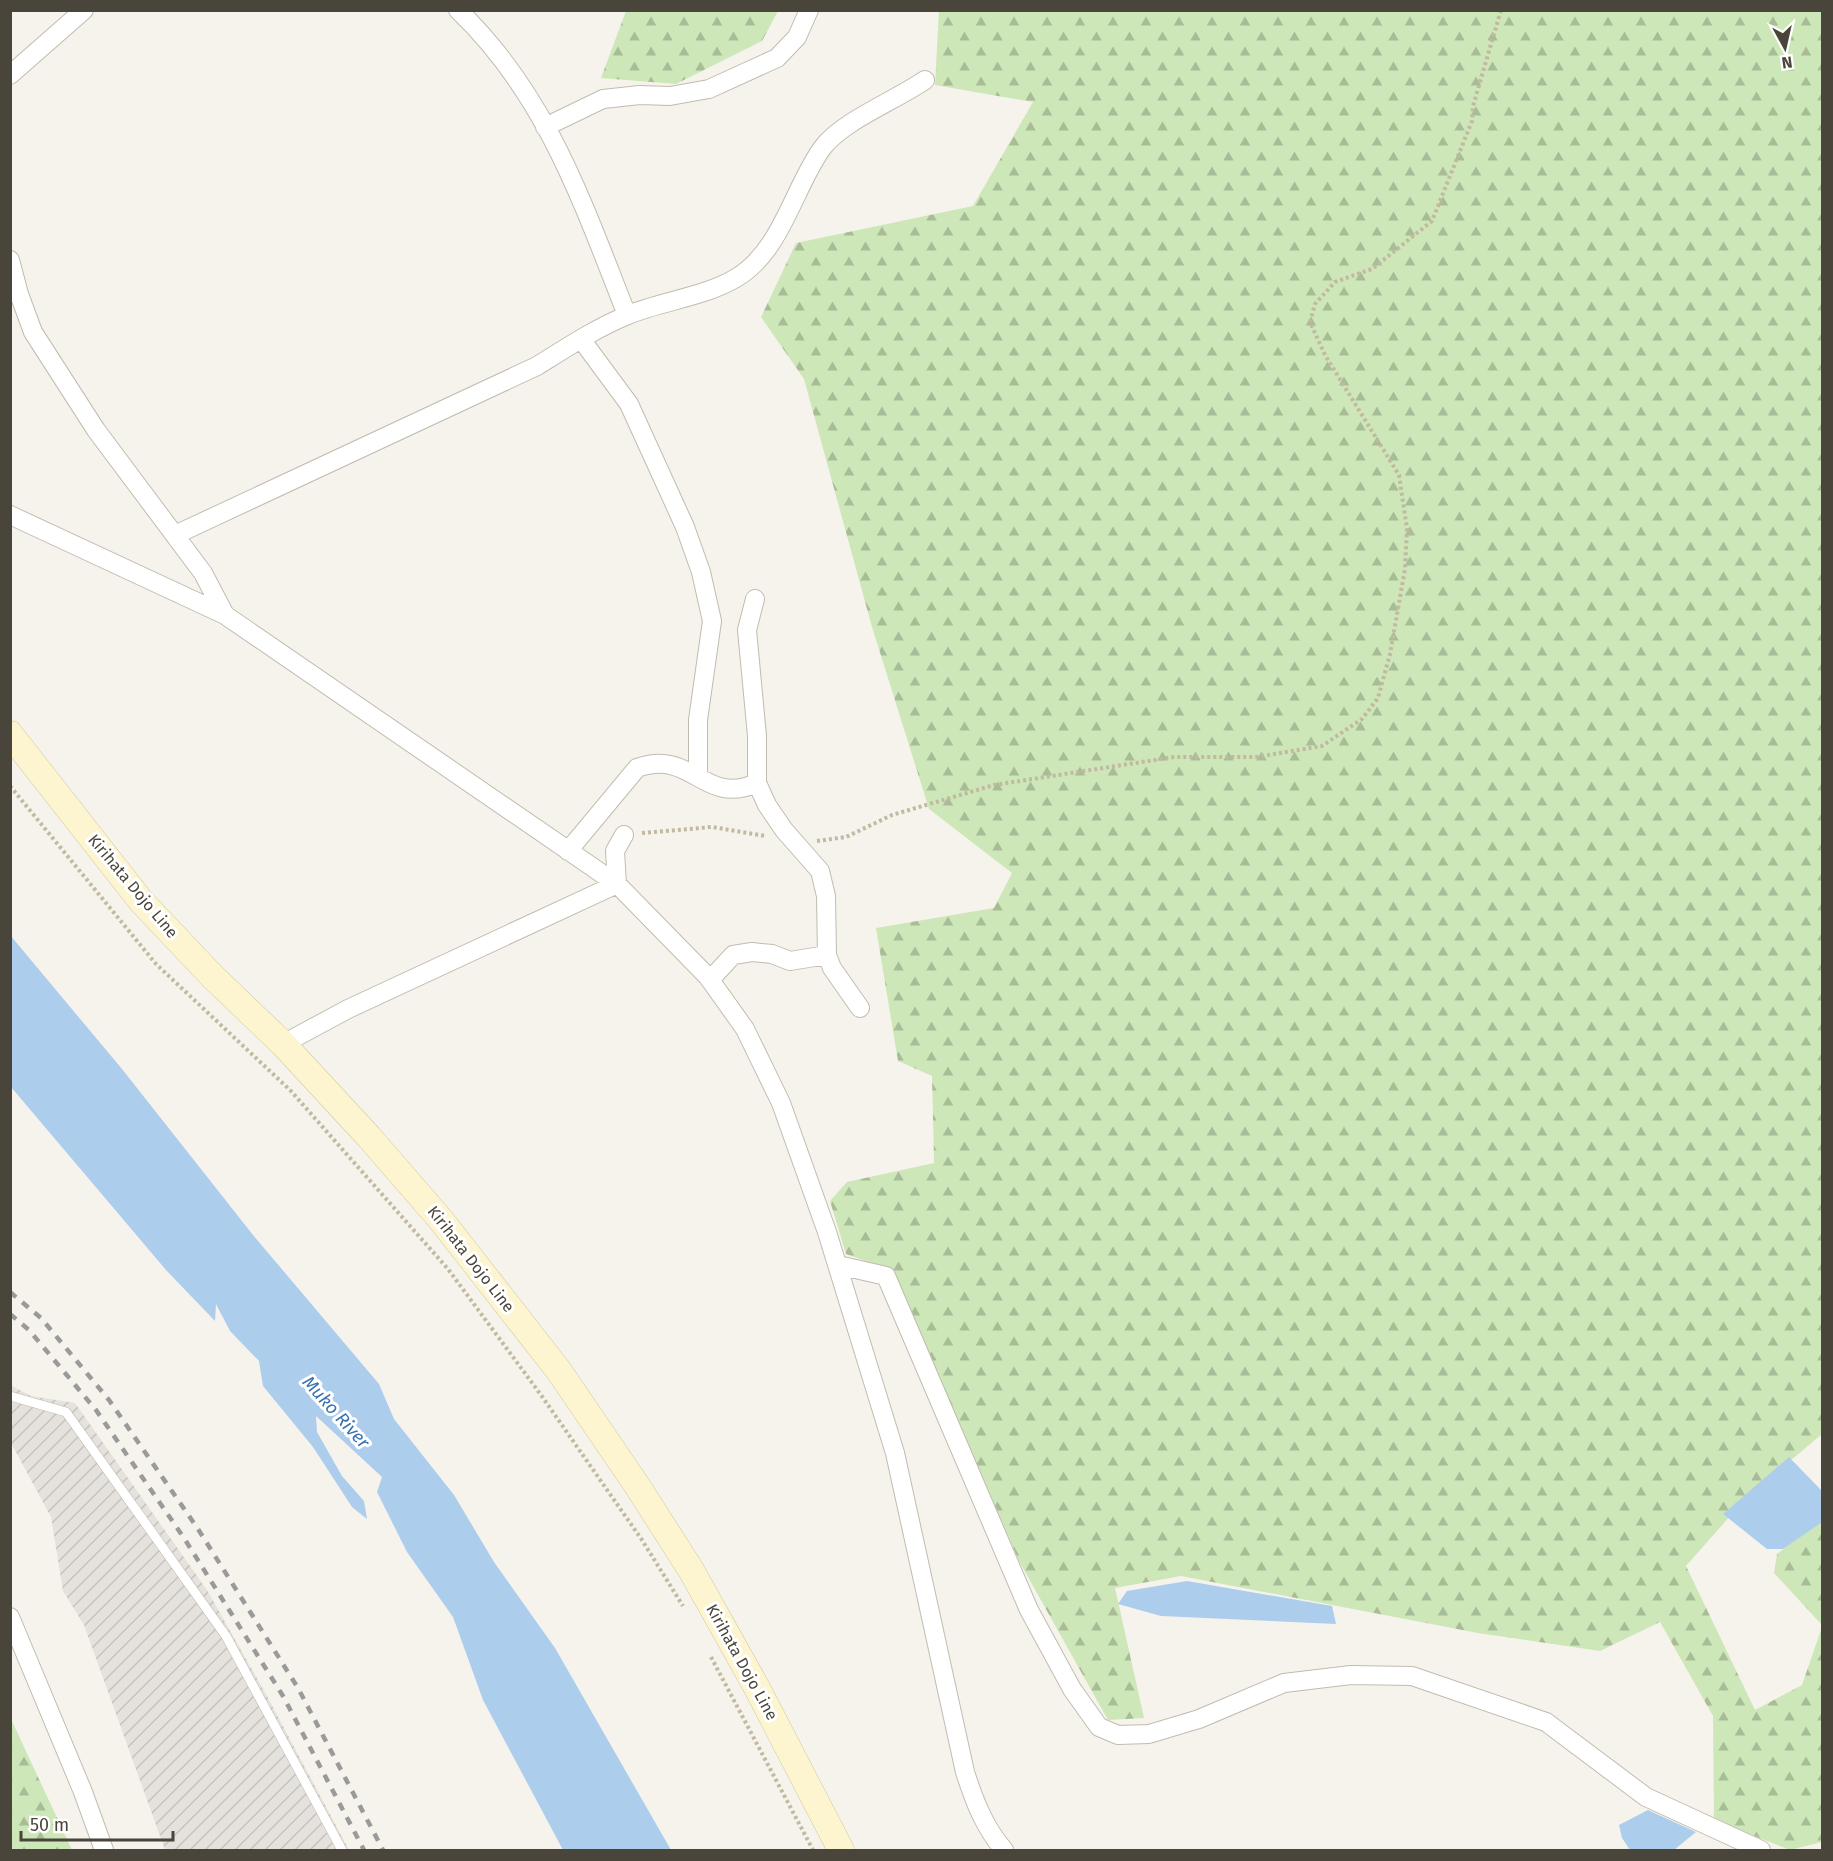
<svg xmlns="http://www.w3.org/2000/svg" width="1833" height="1861" font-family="'Fira Sans',sans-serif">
	<defs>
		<pattern id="industrial-furrows" width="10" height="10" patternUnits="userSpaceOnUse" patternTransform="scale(1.5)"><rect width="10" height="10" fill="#e5e2dd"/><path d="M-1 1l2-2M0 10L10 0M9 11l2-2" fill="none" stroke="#c6c3be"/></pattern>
		<pattern id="forest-firs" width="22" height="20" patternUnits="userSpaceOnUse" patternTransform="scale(1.5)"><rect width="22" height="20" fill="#cde7b8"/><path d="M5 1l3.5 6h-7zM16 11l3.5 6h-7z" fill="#a8bd97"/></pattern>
	</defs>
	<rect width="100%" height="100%" fill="#f5f3ec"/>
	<!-- industrial -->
	<path fill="url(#industrial-furrows)" d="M10,1385L31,1396L75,1403L207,1590L267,1696L349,1850H165L84,1625L63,1591L51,1517L11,1443Z"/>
	<!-- forest -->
	<path fill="url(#forest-firs)" d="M626,11V10L778,11L762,41L676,84L601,78Z
		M939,11H1822V1434L1746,1498L1686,1566L1755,1710L1802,1685L1822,1627V1842L1790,1850L1714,1820L1713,1716L1660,1622L1600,1651L1478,1633L1181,1576L1115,1588L1144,1718L1108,1720L1019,1561L893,1271L846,1254L830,1201L847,1182L934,1163L932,1076L898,1061L876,928L994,908L1012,873L929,809L872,627L804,379L761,317L796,243L973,206L1033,102L935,85Z
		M1822,1519V1625L1774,1573L1777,1554Z
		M11,1719L72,1850H11Z"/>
	<!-- water -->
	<path fill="#adcded" d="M10,935L122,1069L253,1235L379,1384L394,1419L454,1495L494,1562L555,1648L671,1850H563L483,1700L453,1617L407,1552L377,1492L382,1477L316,1416L317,1432L342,1476L364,1501L367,1519L352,1507L313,1447L263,1386L259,1361L230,1331L216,1304L215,1321L166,1270L11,1087Z
		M1789,1457L1822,1491V1522L1783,1549H1767L1723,1514Z
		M1187,1581L1332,1606L1336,1624L1161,1616L1118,1604L1127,1591Z
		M1648,1810L1696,1832L1674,1850H1630L1622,1838L1619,1825Z"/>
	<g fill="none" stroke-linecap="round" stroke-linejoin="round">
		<defs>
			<path id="lane" d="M10,1396L66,1412L226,1636L342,1850"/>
			<path id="street" d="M458,10C547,95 583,204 627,315
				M10,75L84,10
				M545,127L603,99L640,95L670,96L709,89L777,58L797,37L809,10
				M10,260L19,294L33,332L96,430L203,573L225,615
				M581,339L629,404L685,527L701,572L712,621L698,720V775
				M10,515L225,615L617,884L708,977L745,1029L781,1103L827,1232L895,1453L965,1772C974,1800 984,1827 1004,1850
				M175,535L537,366C566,348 596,328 628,315C662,301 704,297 736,278C782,251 794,186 823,147C843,121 896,100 925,80
				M757,783L767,805L784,830L820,871L826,896L827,955L832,968L860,1008
				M568,851L637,768C693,748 703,807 757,783V736L747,630L755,599
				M710,980L733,955L752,952L772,954L790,961L827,955
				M283,1044L348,1009L617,884L615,851L624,835
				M838,1265L886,1276L1029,1610L1072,1689L1099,1727L1118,1735L1149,1734L1199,1719L1284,1683L1351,1675L1412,1676L1546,1722L1646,1797L1761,1850
				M10,1617L83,1792L104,1850"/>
			<path id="secondary" d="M10,734L141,901L212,976L283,1044L369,1137L441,1220L559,1371L638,1487L691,1570L757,1688L841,1850"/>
		</defs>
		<!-- lane casing -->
		<use href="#lane" stroke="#c1bcaf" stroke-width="10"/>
		<!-- street casing -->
		<use href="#street" stroke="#c1bcaf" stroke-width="20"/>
		<!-- secondary casing -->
		<use href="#secondary" stroke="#d2c99e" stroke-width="27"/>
		<!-- path -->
		<path stroke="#c2b9a1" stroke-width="4" stroke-dasharray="3 3" stroke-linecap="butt" d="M10,786L156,964L290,1090L448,1269L541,1395L642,1540L683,1606
			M642,833L712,827L766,836
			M817,841L846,837L892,815L994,785L1174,757H1256L1322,746L1362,719L1378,698L1390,654L1405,569L1407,529L1399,475L1325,355L1310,322L1315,304L1335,282L1372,269L1432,221L1472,121L1473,106L1501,10
			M711,1657L813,1850"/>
		<!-- lane -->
		<use href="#lane" stroke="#fff" stroke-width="9"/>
		<!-- street -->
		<use href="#street" stroke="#fff" stroke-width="18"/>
		<!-- secondary -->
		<use href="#secondary" stroke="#fcf5d0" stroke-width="26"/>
		<!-- rail -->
		<path stroke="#9a9a9a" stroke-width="4.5" stroke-dasharray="8 8" stroke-linecap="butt" d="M10,1292L41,1318L109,1400L198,1529L298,1688L383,1850
			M10,1314L29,1330L96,1410L184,1538L283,1696L364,1850"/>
	</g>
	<g text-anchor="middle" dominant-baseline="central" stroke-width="6" stroke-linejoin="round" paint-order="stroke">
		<!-- street labels -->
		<g font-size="16" fill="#4a453a" stroke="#fff">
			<text transform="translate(133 886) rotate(50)">Kirihata Dojo Line</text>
			<text transform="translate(471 1259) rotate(52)">Kirihata Dojo Line</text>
			<text transform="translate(742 1662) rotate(61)">Kirihata Dojo Line</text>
		</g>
		<!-- water labels -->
		<g font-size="18" font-style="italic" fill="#3772b1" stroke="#fff">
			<text transform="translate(336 1412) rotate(48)">Muko River</text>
		</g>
	</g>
	<!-- border -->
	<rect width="1833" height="1861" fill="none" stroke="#4a453a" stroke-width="24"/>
	<!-- north arrow -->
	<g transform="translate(1785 48) rotate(172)" stroke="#ffffff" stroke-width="4.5" paint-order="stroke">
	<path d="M0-4.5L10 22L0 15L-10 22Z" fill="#4a453a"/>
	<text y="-9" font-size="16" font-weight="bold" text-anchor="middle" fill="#4a453a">N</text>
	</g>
	<!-- scale -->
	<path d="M21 1831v9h152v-9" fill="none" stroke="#4a453a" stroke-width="3"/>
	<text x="30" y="1831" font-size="18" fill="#4a453a" stroke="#ffffff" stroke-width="4.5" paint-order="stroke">50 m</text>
</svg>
